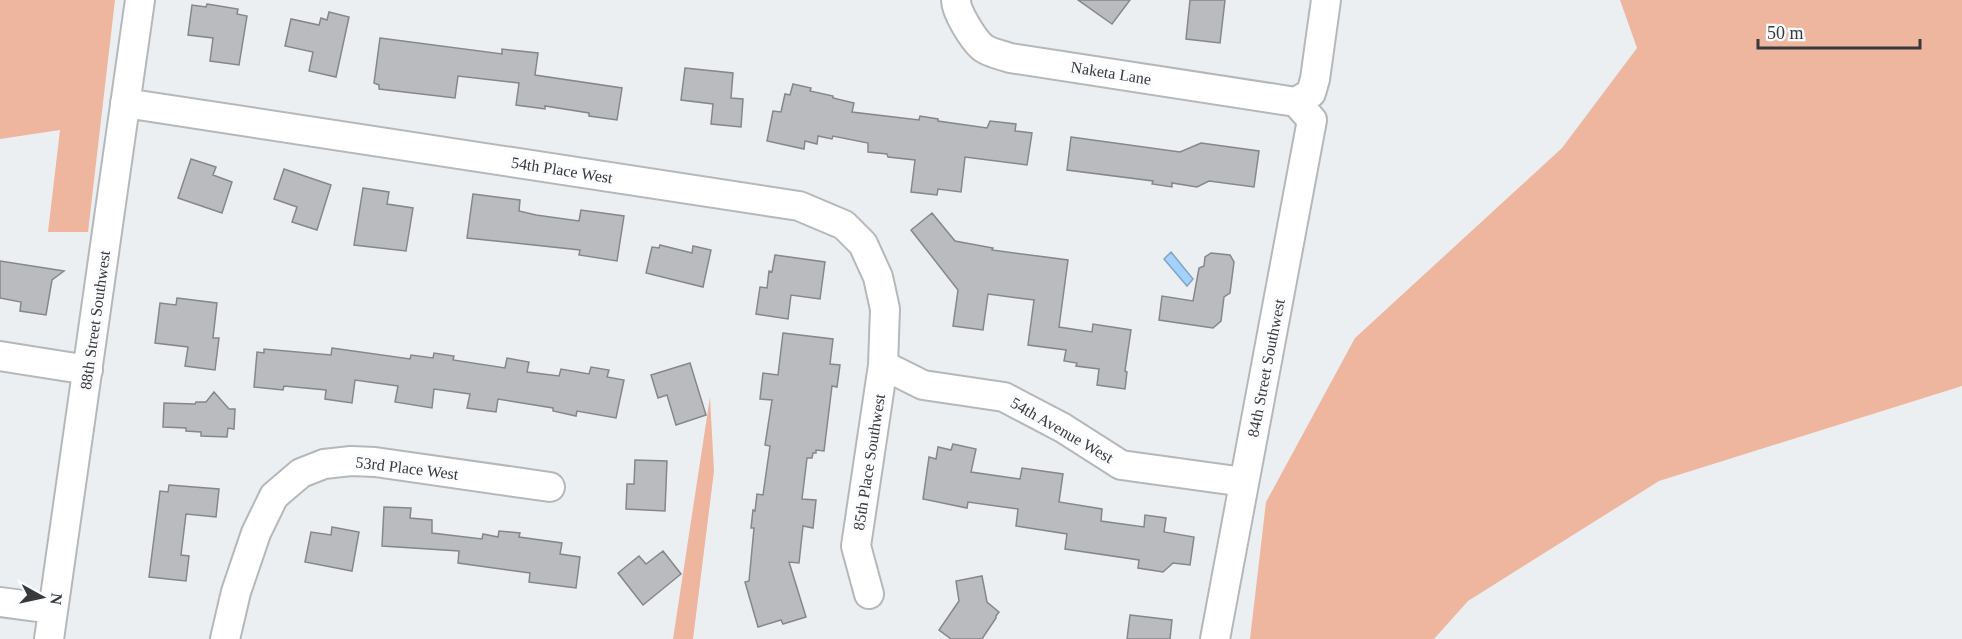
<svg xmlns="http://www.w3.org/2000/svg" width="1962" height="639" font-family="Georgia,serif">
	<rect width="100%" height="100%" fill="#eceff1"/>
	<!-- green -->
	<path fill="#eeb69e" d="M0,0H115L88,232H48L60,130L0,139Z
		M1620,0H1962V386L1659,481L1468,601L1434,639H1250L1266,502L1355,338L1562,148L1637,48Z
		M710,397L714,471L693,639H673Z"/>
	<!-- water -->
	<path fill="#a3d2fe" stroke="#83a4c3" stroke-width="1.5" d="M1171,252L1193,279L1187,286L1164,259Z"/>
	<!-- building -->
	<path fill="#b9bbbe" stroke="#858789" stroke-width="1.5" d="M1078,0H1130L1112,24Z
		M1190,0H1225L1220,43L1186,39Z
		M207,4L238,9L237,14L247,16L239,65L210,61L213,38L188,35L192,5L206,7Z
		M329,12L349,17L336,77L309,71L313,52L285,46L291,19L319,25L321,18L327,20Z
		M380,38L502,54V49L538,53L535,75L622,88L617,120L589,116V113L545,106V109L516,105L519,83L458,76L455,98L379,89V85L374,83Z
		M685,68L733,73L731,98L743,99L741,127L711,124L713,104L681,100Z
		M793,84L811,88L810,91L833,96V98L854,103L852,112L919,120L920,116L938,119V121L987,128L990,121L1016,124L1015,131L1032,133L1027,165L965,157L961,192L938,189L937,195L911,192L915,160L888,157L887,154L868,152V143L833,136L832,139L818,136L817,144L805,141L804,149L767,141L773,111L781,112L785,94L790,95Z
		M1071,137L1180,152L1201,143L1259,151L1254,187L1209,181L1197,187L1172,183V187L1152,184L1153,181L1067,170Z
		M191,159L216,167L213,175L232,182L222,213L178,198Z
		M284,169L331,185L317,230L292,222L297,207L274,199Z
		M363,188L389,192L387,204L413,208L406,251L354,245Z
		M473,194L520,200L519,211L536,215L579,221L581,210L624,216L617,261L579,255L580,250L467,238Z
		M932,213L955,241L993,248L992,250L1068,260L1059,327L1092,332L1093,324L1131,330L1125,371L1127,372L1125,389L1097,385L1099,369L1076,366L1077,363L1064,361L1066,350L1028,345L1034,300L988,294L983,330L953,326L958,290L911,230Z
		M660,245L692,253L693,246L711,250L703,287L646,273L652,247L659,248Z
		M1211,253L1230,255L1234,262L1230,293L1224,297L1221,321L1213,328L1159,320L1162,296L1193,301L1199,268L1204,266L1205,257Z
		M775,255L825,262L820,299L791,295L788,319L756,314L760,287L767,288L769,271L772,272Z
		M0,261L64,271L52,280L46,315L20,311L21,302L0,298Z
		M177,298L217,303L213,338H219L215,370L185,366L188,347L155,343L160,303L176,305Z
		M783,333L833,339L830,364L840,365L837,387L832,386L824,451L816,450V453H813L812,458H807L802,499L816,500L813,528L803,526L799,563L789,562L806,617L783,624L781,620L758,627L745,582L749,581L754,528H751L753,510L755,511L757,494L763,495L770,446L765,445L772,400L760,399L763,373L778,375Z
		M332,348L410,359L411,355L433,358L434,353L454,356L453,360L505,368L507,358L529,362L527,372L559,376L561,369L589,374L591,367L609,370L607,377L624,380L616,418L577,411L576,416L553,411V408L498,399L496,412L467,408L470,394L434,389L432,408L395,402L398,386L355,380L352,403L325,399L326,390L284,386L283,390L254,387L257,352L264,353V349L331,355Z
		M690,363L706,415L676,425L667,395L658,398L651,375Z
		M214,392L229,409H235L234,429L228,428L227,437L201,436V432L186,431V428L163,427L164,403L195,404L196,402H206Z
		M953,444L976,449L971,472L1020,479L1022,468L1063,474L1059,502L1102,509L1101,521L1144,527L1145,515L1166,518L1164,532L1194,537L1190,565L1173,563L1163,572L1138,568L1139,560L1065,549L1067,534L1016,526L1018,509L968,502L967,508L923,499L929,457L936,459L938,447L951,450Z
		M635,460L667,461L665,511L626,509L627,484H634Z
		M169,485L219,489L216,517L186,514L181,555L189,556L186,581L149,577L160,491L168,492Z
		M384,507L411,508L410,518L432,520V533L482,539L483,534L498,537L499,531L520,533L519,537L562,543L560,554L580,557L576,588L529,582L530,573L458,563L459,551L382,546Z
		M332,527L359,532L352,571L305,562L311,532L331,535Z
		M663,551L681,574L643,605L618,573L639,556L646,564Z
		M982,576L987,602L999,612L996,616V618L982,639H951L939,630L959,601L956,581Z
		M1130,615L1172,620L1170,639H1127Z"/>
	<g fill="none" stroke-linecap="round" stroke-linejoin="round">
		<defs>
			<path id="minor" d="M956,0C956,12 973,39 982,47C989,53 1002,55 1010,58L1296,102
				M1296,102L1311,93L1315,79L1326,0
				M125,103L799,206L844,225L863,244L878,277L885,309L883,365L856,546L869,594
				M0,356L88,370
				M883,365L923,385L1004,397L1063,428L1121,465L1244,482
				M0,602L53,609
				M49,639L140,0
				M225,639L236,592L256,533L274,496L301,473L324,464L351,461L375,462L550,487
				M1215,639L1312,120L1296,102"/>
		</defs>
		<!-- minor casing -->
		<use href="#minor" stroke="#b5b8ba" stroke-width="32"/>
		<!-- minor -->
		<use href="#minor" stroke="#fff" stroke-width="28"/>
	</g>
	<g text-anchor="middle" dominant-baseline="central" stroke-width="6" stroke-linejoin="round" paint-order="stroke">
		<!-- street labels -->
		<g font-size="16" fill="#38393a" stroke="#fafcff">
			<text transform="translate(1111 73) rotate(9)">Naketa Lane</text>
			<text transform="translate(562 170) rotate(9)">54th Place West</text>
			<text transform="translate(95 320) rotate(-82)">88th Street Southwest</text>
			<text transform="translate(1266 368) rotate(-79)">84th Street Southwest</text>
			<text transform="translate(1062 430) rotate(30)">54th Avenue West</text>
			<text transform="translate(869 462) rotate(-81)">85th Place Southwest</text>
			<text transform="translate(407 468) rotate(7)">53rd Place West</text>
		</g>
	</g>
	<!-- north arrow -->
	<g transform="translate(42 597) rotate(98)" stroke="#fafcff" stroke-width="4.5" paint-order="stroke">
	<path d="M0-4.5L10 22L0 15L-10 22Z" fill="#38393a"/>
	<text y="-9" font-size="16" font-weight="bold" text-anchor="middle" fill="#38393a">N</text>
	</g>
	<!-- scale -->
	<path d="M1758 39v9h162v-9" fill="none" stroke="#38393a" stroke-width="3"/>
	<text x="1767" y="39" font-size="18" fill="#38393a" stroke="#fafcff" stroke-width="4.5" paint-order="stroke">50 m</text>
</svg>
